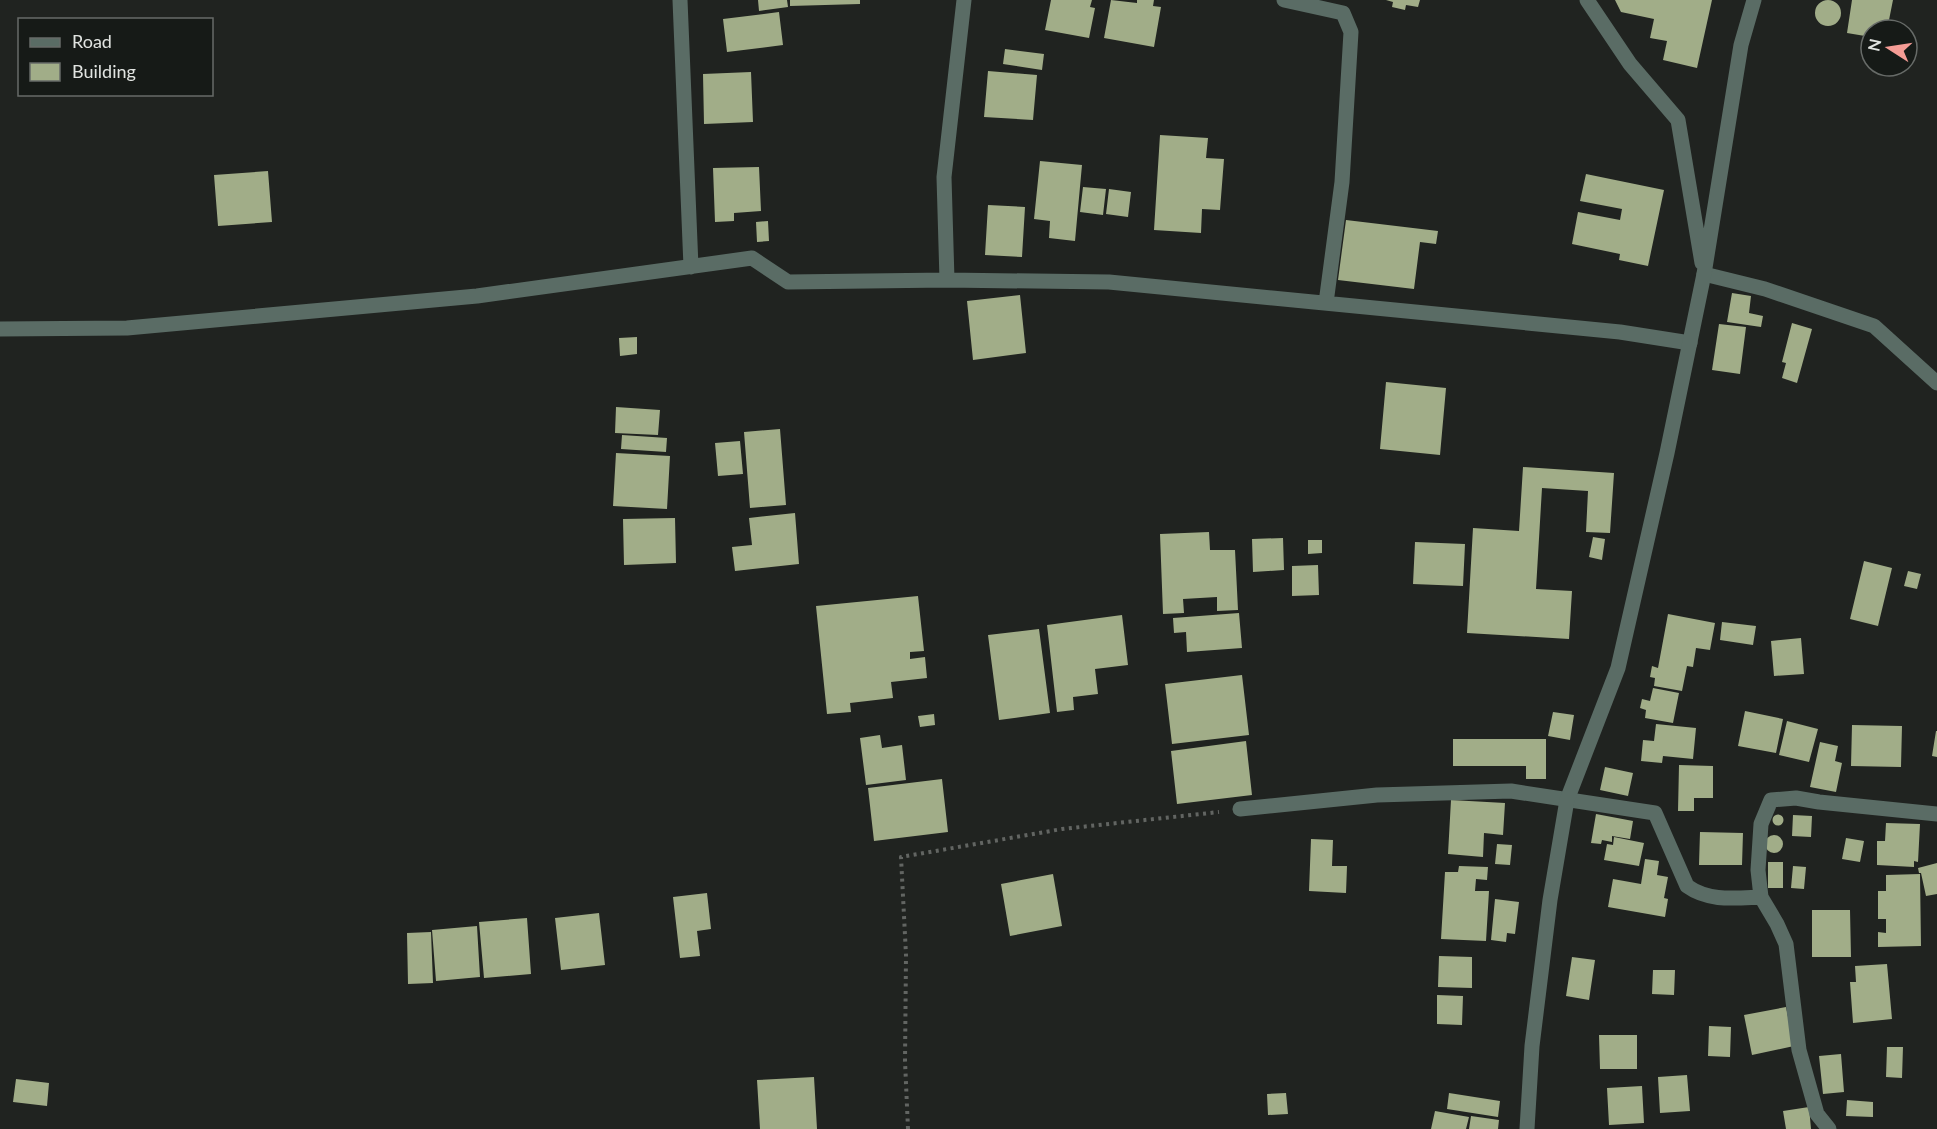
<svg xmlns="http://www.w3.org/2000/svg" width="1937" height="1129" font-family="Lato,sans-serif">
	<rect width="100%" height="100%" fill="#202320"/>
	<!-- building -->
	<path fill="#a1ad88" d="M758,0H787L788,7L759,11Z
		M790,0H860V4L790,6Z
		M1051,0H1092L1090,7L1095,8L1089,38L1045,30Z
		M1111,0L1137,3V0H1154L1153,6L1161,7L1154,47L1104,38Z
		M1386,0H1420L1418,7L1406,5L1405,10L1392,7L1393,2Z
		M1615,0H1712L1697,68L1663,60L1667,41L1650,38L1654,19L1621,12Z
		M1852,0H1893L1887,30H1871V37L1847,33Z
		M1815 13a13 13 0 1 1 26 0a13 13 0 1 1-26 0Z
		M779,12L783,45L727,52L723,19Z
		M1005,49L1044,54L1042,70L1003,64Z
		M988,71L1037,75L1033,120L984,117Z
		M751,72L753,122L704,124L703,74Z
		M1160,135L1208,138L1206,158L1224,159L1220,210L1202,209L1201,233L1154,230Z
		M1040,161L1082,165L1075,241L1049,238L1050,221L1034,219Z
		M759,167L761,211L734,213V221L715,222L713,168Z
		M268,171L272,222L218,226L214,175Z
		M1586,174L1664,190L1648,266L1619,260L1620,254L1572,244L1578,212L1620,220L1622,209L1580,201Z
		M1083,187L1106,189L1103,215L1080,212Z
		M1109,189L1131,192L1128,217L1106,214Z
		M988,205L1025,207L1022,257L985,255Z
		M1346,220L1438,231L1436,244L1420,242L1414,289L1338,280Z
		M768,221L769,241L757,242L756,222Z
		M1732,293L1751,296L1749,313L1763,316L1761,327L1727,322Z
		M1020,295L1026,353L973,360L967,301Z
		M1792,323L1812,329L1797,383L1782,378L1786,363L1782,362Z
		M1719,324L1746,327L1740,374L1712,370Z
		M637,337V354L620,356L619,338Z
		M1386,382L1446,388L1440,455L1380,449Z
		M616,407L660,410L658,435L615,433Z
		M780,429L786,505L750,508L744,432Z
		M622,435L667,438L666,452L621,449Z
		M740,441L743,474L718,476L715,443Z
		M616,453L670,456L667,509L613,506Z
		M1523,467L1614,473L1610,533L1586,532L1588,491L1542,488L1536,589L1572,591L1569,639L1467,633L1473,528L1519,531Z
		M795,513L799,564L735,571L732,547L752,545L749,518Z
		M675,518L676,563L624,565L623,519Z
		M1209,532L1210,550H1235L1238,610L1217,611V597L1183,599L1184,613L1163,614L1160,534Z
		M1593,537L1605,539L1602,560L1589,557Z
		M1283,538L1284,570L1253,572L1252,539Z
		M1308,540H1322V553L1308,554Z
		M1415,542L1465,544L1463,586L1413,584Z
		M1864,561L1892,568L1878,626L1850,619Z
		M1318,565L1319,595L1292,596V566Z
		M1908,571L1921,574L1917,589L1904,586Z
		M918,596L924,651L910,652V659L925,657L927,678L891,682L893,698L850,703L851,712L827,714L816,606Z
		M1239,613L1242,648L1187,652L1186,632L1174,633L1173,618Z
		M1668,614L1715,623L1710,650L1696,648L1693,667L1687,666L1682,691L1654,686L1655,678L1650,677L1652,666L1658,668Z
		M1122,615L1128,665L1095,669L1098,694L1073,697L1074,710L1057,712L1047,625Z
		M1722,622L1756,626L1753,645L1720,640Z
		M1039,629L1050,713L999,720L988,635Z
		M1801,638L1804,674L1774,676L1771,641Z
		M1242,675L1249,735L1172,744L1165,684Z
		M1653,688L1679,693L1673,723L1645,718L1646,710L1640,708L1642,699L1650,701Z
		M1745,711L1783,719L1776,753L1738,746Z
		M1553,712L1574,715L1570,740L1548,736Z
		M934,714L935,725L920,727L918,716Z
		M1787,721L1818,729L1809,762L1779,755Z
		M1656,724L1696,728L1693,759L1663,756L1662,763L1641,761L1643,740L1654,741Z
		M1852,725L1902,726L1901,767L1851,766Z
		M1936,731H1937V757L1932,756Z
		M880,735L882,748L902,745L906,780L866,785L860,738Z
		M1453,739H1546V779H1526V766H1453Z
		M1246,741L1252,795L1177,804L1171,751Z
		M1820,742L1838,746L1835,761L1842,763L1836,792L1810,787Z
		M1679,765L1713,766V798H1694V811H1678Z
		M1605,767L1633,773L1628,796L1600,790Z
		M942,779L948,832L874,841L868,788Z
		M1451,800L1505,803L1503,835L1484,833L1483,857L1448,854Z
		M1596,814L1633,821L1630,839L1612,836V842L1602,840L1601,844L1591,843Z
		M1772.5 820a5.5 5.5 0 1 1 11 0a5.5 5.5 0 1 1-11 0Z
		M1793,815L1812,816L1811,837L1792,836Z
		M1886,823L1920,824L1918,862L1914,861V867L1877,865V841H1885Z
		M1700,832L1743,833L1742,865H1699Z
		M1765 844a9 9 0 1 1 18 0a9 9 0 1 1-18 0Z
		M1614,837L1644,843L1639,866L1604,860L1607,844L1613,845Z
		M1846,838L1864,841L1860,862L1842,859Z
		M1311,839L1333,840L1332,866H1347L1346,893L1309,891Z
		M1497,844L1512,845L1510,865L1495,864Z
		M1645,859L1659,861L1657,875L1668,877L1664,898L1668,899L1665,917L1608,907L1613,879L1641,884Z
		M1768,862H1783V888H1768Z
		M1937,863V894L1926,896L1921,873H1919L1918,868Z
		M1459,866L1488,867L1487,880L1476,879L1475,891H1489L1486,941L1441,939L1445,872H1458Z
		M1793,866L1806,867L1804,889L1791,888Z
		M1053,874L1062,926L1010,936L1001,884Z
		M1920,874L1921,946L1878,947V932L1886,933V919H1878V891H1886V875Z
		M707,893L711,929L697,931L700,956L680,958L673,897Z
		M1495,899L1519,902L1515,934L1507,933L1506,942L1491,940Z
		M1812,910H1850L1851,957H1812Z
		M599,913L605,965L561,970L555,918Z
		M527,918L531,974L484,978L479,922Z
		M477,926L480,977L436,981L432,930Z
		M431,932L433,983L408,984L407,933Z
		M1439,956L1472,957V988L1438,987Z
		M1572,957L1595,960L1589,1000L1566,996Z
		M1887,964L1892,1019L1853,1023L1850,982H1856L1855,966Z
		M1653,970H1675L1674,995L1652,994Z
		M1437,995L1463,996L1462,1025L1437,1024Z
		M1786,1007L1794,1046L1752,1055L1744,1015Z
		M1709,1026L1731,1027L1730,1057L1708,1056Z
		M1599,1035H1637V1069H1600Z
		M1887,1047H1903L1902,1078L1886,1077Z
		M1841,1054L1844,1092L1823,1094L1819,1056Z
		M1687,1075L1690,1111L1660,1113L1658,1077Z
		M814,1077L817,1129H760L757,1080Z
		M16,1079L49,1083L47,1106L13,1102Z
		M1642,1086L1644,1123L1609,1125L1607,1088Z
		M1286,1093L1288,1114L1268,1115L1267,1094Z
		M1449,1093L1500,1101L1498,1117L1447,1109Z
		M1847,1100L1873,1102V1117L1846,1116Z
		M1809,1107L1811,1129H1786L1783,1111Z
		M1435,1111L1469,1117L1466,1129H1431Z
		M1471,1116L1499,1120L1498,1129H1469Z"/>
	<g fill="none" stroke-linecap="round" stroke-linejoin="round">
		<!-- path -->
		<path stroke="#626562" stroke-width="4" stroke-dasharray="3 4.5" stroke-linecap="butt" d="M908,1129L905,1061L906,955L901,857L1062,829L1219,812"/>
		<!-- minor -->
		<path stroke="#5a6c65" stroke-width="15" d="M680,0L691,267
			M964,0L944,177L947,280L1109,282L1620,332L1690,343
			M1284,0L1343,13L1351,32L1342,182L1326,303
			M1704,274L1765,289L1874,326L1937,383
			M0,329L127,328L477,296L752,258L788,282L947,280
			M1240,809L1377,795L1511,791L1655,813L1687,886C1709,902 1736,898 1761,897L1777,924L1786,944L1799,1050L1817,1114L1829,1129
			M1761,897L1758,870L1761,824L1771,800L1796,798L1819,802L1937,814"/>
		<!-- tertiary -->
		<path stroke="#5a6c65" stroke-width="15" d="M1587,0L1630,64L1678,120L1702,263
			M1527,1129L1532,1046L1550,900L1567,800L1618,668L1667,453L1704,274L1741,45L1754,0"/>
	</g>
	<!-- legend -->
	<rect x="18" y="18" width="195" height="78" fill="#161a17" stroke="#676b68" stroke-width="1.5"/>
	<rect x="30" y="38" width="30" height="9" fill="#5a6c65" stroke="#676b68" stroke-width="1.5"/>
	<text x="72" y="48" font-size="18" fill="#e1e4e1">Road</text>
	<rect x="30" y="63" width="30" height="18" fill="#a1ad88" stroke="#676b68" stroke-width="1.5"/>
	<text x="72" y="78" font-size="18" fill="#e1e4e1">Building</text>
	<!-- north arrow -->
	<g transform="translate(1889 48) rotate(282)"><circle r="28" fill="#161a17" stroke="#676b68" stroke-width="1.5"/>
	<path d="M0-4.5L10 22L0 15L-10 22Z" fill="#f59c95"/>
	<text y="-9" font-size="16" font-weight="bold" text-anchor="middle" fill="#e1e4e1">N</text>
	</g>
</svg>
